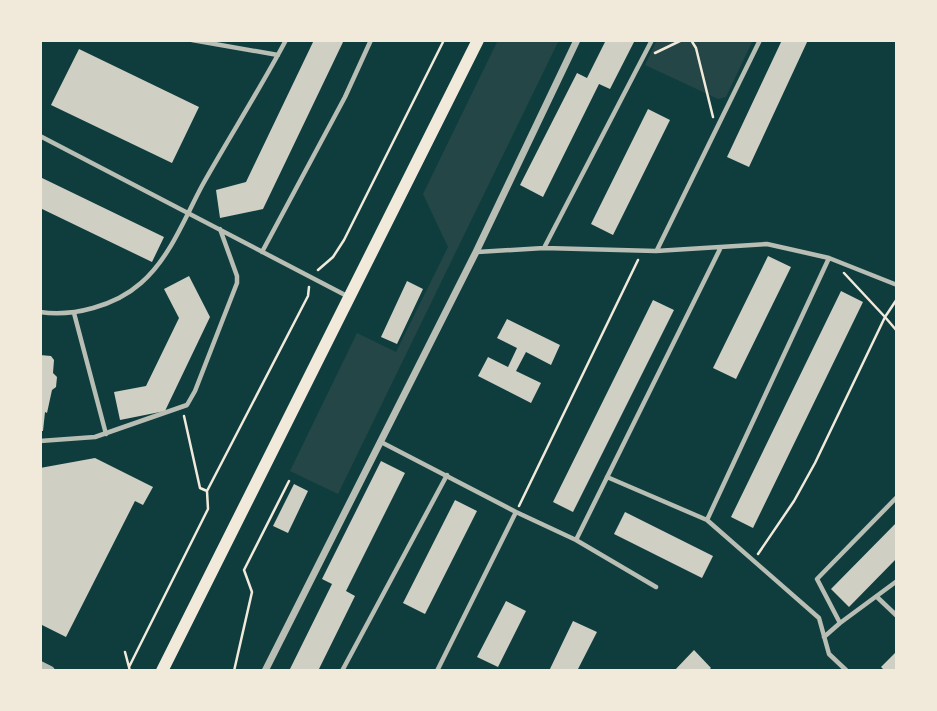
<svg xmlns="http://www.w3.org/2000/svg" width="937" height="711" font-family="Raleway,sans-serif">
	<rect width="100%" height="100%" fill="#0f3d3e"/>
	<!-- green -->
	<path fill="#244646" d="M498,40H559L338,494L290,471L357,333L396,352L448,247L423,194Z
		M657,40H753L726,97L718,99L645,65Z"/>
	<!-- building -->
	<path fill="#cfcfc3" d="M314,40H344L263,209L220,218L216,190L246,182Z
		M606,40H635L610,89L599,84L543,197L520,185L577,73L587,78Z
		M782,40H808L749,167L727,157Z
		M79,49L199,107L172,163L51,105Z
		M648,109L670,120L613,235L591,224Z
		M40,177L164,237L152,262L40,208Z
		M768,256L791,267L736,379L713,368Z
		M189,276L210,317L165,411L120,420L114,392L146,386L179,318L164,289Z
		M407,281L423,289L397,344L381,337Z
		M841,291L863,302L753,528L731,517Z
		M653,300L674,310L573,512L553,502Z
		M507,319L560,345L551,365L526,352L516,371L541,383L531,403L478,376L488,357L508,367L517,348L497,338Z
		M40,355L51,356L54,360L53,373L57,377L56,387L52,390L47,413L45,412L43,431H40Z
		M95,458L153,487L143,505L135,501L66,637L40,624V468Z
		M381,461L405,473L346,591L355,596L318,671H289L332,584L322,579Z
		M294,484L308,491L288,533L273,526Z
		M455,500L477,511L425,614L403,603Z
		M625,512L713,556L702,578L614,534Z
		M897,522V558L849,607L831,589Z
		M506,601L526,611L498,667L477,657Z
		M573,621L597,632L577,671H549Z
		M694,650L711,668L708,671H674Z
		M897,651V671H885L881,667Z"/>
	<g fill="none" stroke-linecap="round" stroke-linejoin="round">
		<!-- path -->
		<path stroke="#f1e9da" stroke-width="2.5" d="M691,40L696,48L713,117
			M655,53L682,40
			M318,270L333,257L344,240L444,40
			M897,299L885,317L897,331
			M184,416L200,488L207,491
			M519,506L638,260
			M758,554L794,501L815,463L885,317L844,273
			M125,652L130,671
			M129,667L208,509L207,491L308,296L309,287
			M234,671L252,592L244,570L289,481"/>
		<!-- service -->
		<path stroke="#b8beb3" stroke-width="4.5" d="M192,40L278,55
			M40,136L347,296
			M544,248L652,40
			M657,250L760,40
			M262,252L345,97L371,40
			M477,252L544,248L656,251L767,244L829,258L897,285
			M40,312C73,317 115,306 141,283C170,258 185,217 203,184C230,136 260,89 286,40
			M74,313L106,434
			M40,441L95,437L187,405L195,391L237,283V276L220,229
			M381,442L516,512L576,540L721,247
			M607,477L707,520L829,258
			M707,520L819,618L829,654L847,671
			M576,540L656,587
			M877,597L897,616
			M840,623L897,581
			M824,637L840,623L817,579L897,497
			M342,671L447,475
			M437,671L516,512"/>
		<!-- minor -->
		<path stroke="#b8beb3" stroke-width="7" d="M265,671L476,252L577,40"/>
		<!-- tertiary -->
		<path stroke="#b8beb3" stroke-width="10" d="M40,666L50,671"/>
		<!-- primary -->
		<path stroke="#f1e9da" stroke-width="12" d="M162,671L478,40"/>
	</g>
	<!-- border -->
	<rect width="937" height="711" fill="none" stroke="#f1e9da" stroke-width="84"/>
</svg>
